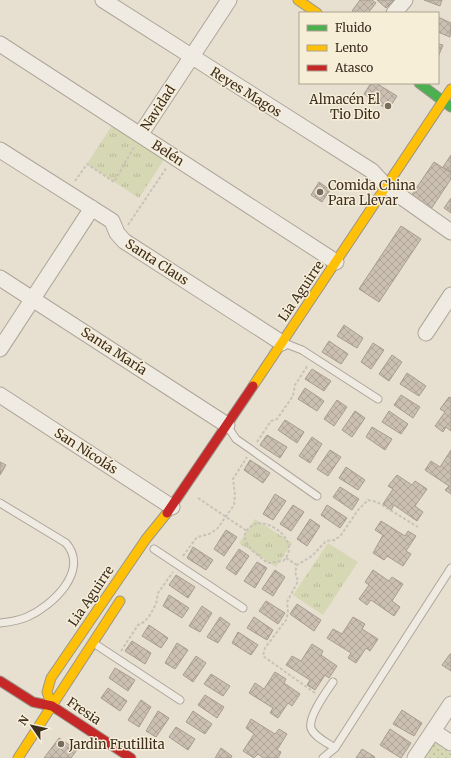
<svg xmlns="http://www.w3.org/2000/svg" width="451" height="758" font-family="Merriweather,serif">
	<defs>
		<pattern id="grass-tufts" width="24" height="20" patternUnits="userSpaceOnUse"><rect width="24" height="20" fill="#d6d7b3"/><path d="M3 7l-1-3M5 7V3M7 7l1-3M15 17l-1-3M17 17v-4M19 17l1-3" fill="none" stroke="#b9b99a"/></pattern>
		<pattern id="park-dots" width="8" height="8" patternUnits="userSpaceOnUse"><rect width="8" height="8" fill="#d6d7b3"/><path d="M2 2h.1M6 6h.1" fill="none" stroke="#b9b99a" stroke-width="1.8" stroke-linecap="round"/></pattern>
		<pattern id="building-cross-hatch" width="8" height="8" patternUnits="userSpaceOnUse"><rect width="8" height="8" fill="#cbbfb2"/><path d="M0 0l8 8M0 8l8-8" fill="none" stroke="#afa499"/></pattern>
	</defs>
	<rect width="100%" height="100%" fill="#e7e0d1"/>
	<!-- grass -->
	<path fill="url(#grass-tufts)" d="M113,124L165,158L139,198L87,164Z
		M255,519L292,543L276,567L239,543Z
		M328,543L358,562L323,615L293,595Z"/>
	<!-- park -->
	<path fill="url(#park-dots)" d="M435,742L451,753V758H424Z"/>
	<!-- building -->
	<path fill="url(#building-cross-hatch)" stroke="#a89c90" d="M360,0H372L376,3L368,13H354L352,11Z
		M377,0H394L386,8Z
		M424,0H442L440,6Z
		M438,17L451,23L450,37L438,32Z
		M438,44L443,45L438,57Z
		M371,83H376L397,96L388,110L364,94Z
		M451,155V172L443,167Z
		M434,162L451,173V179L431,209L411,196Z
		M319,182L330,190L322,202L311,195Z
		M451,198V213L444,208Z
		M401,226L421,239L379,302L359,289Z
		M344,325L363,338L357,348L337,336Z
		M329,341L348,354L341,364L322,352Z
		M373,343L384,350L371,369L361,362Z
		M392,355L402,362L389,381L379,374Z
		M312,369L331,381L324,391L305,379Z
		M407,373L426,386L419,396L400,384Z
		M305,388L324,401L317,411L298,399Z
		M401,395L420,407L413,418L394,405Z
		M449,397L451,398V431L446,427L443,432L435,426L445,412L440,409Z
		M337,400L347,407L334,426L324,419Z
		M355,411L365,418L352,437L342,430Z
		M389,411L408,424L401,434L382,422Z
		M285,420L304,432L297,443L278,430Z
		M372,427L392,439L385,450L366,437Z
		M267,435L287,447L280,458L260,445Z
		M312,437L322,444L310,463L299,456Z
		M330,450L341,457L328,476L317,469Z
		M451,450V494L445,490L449,486L425,470L431,461L440,467Z
		M250,460L270,473L263,483L244,470Z
		M0,462L6,465L0,475Z
		M346,467L365,480L358,490L339,478Z
		M397,475L412,485L415,481L427,489L415,506L423,512L417,521L394,505L391,510L383,504L393,489L388,486Z
		M340,487L359,499L352,510L333,497Z
		M275,494L286,501L273,520L263,514Z
		M293,505L304,512L291,531L280,524Z
		M327,505L347,518L340,528L321,515Z
		M310,519L320,526L307,546L297,539Z
		M381,521L405,536L408,531L416,536L406,551L411,554L403,566L387,556L384,560L373,553L383,535L375,530Z
		M226,530L237,537L224,556L214,549Z
		M193,547L213,560L206,570L187,558Z
		M239,549L249,556L236,575L226,568Z
		M257,562L267,568L255,588L244,581Z
		M275,570L285,577L273,596L262,589Z
		M373,570L389,581L392,577L403,584L392,601L400,607L394,616L371,600L367,605L359,599L369,585L365,582Z
		M176,575L195,587L188,598L169,585Z
		M169,595L189,608L182,618L163,606Z
		M266,601L285,613L278,624L259,611Z
		M297,604L321,620L314,631L290,614Z
		M202,606L212,613L200,632L189,626Z
		M220,617L230,624L218,643L207,637Z
		M254,617L273,630L267,640L247,628Z
		M353,617L365,624L362,629L378,639L370,651L366,648L356,663L348,658L351,653L327,638L333,629L342,634Z
		M149,625L168,638L161,648L142,636Z
		M238,632L258,645L251,655L232,643Z
		M132,641L151,653L145,664L125,651Z
		M177,643L188,650L175,669L165,663Z
		M312,644L323,651L321,655L337,666L329,678L325,675L315,690L307,685L310,680L286,665L292,656L301,661Z
		M450,654H451V671L442,665Z
		M196,656L206,663L193,682L183,675Z
		M115,668L135,680L128,691L109,678Z
		M275,672L286,679L284,683L300,694L292,706L288,703L278,718L270,713L273,708L249,693L255,683L264,689Z
		M211,674L230,686L223,696L204,684Z
		M108,688L127,701L120,711L101,698Z
		M205,695L224,707L217,718L198,705Z
		M141,700L151,707L139,727L128,720Z
		M402,710L422,723L414,736L393,724Z
		M158,711L169,718L156,737L146,731Z
		M193,711L212,724L205,734L186,722Z
		M251,719L275,734L279,729L287,734L277,750L281,752L278,758H263L258,754L254,758L243,751L254,734L246,728Z
		M176,727L195,739L188,750L169,737Z
		M390,729L411,743L401,758L380,745Z
		M59,738L77,750L71,758H44Z
		M221,748L232,756L231,758H215Z
		M362,749L375,757L374,758H356Z"/>
	<g fill="none" stroke-linecap="round" stroke-linejoin="round">
		<defs>
			<path id="lane" d="M284,343L302,350L378,399
				M228,427L236,439L317,496
				M0,503L66,543C90,571 52,606 27,617C18,621 10,622 0,623
				M154,549L243,608
				M95,644L180,700
				M333,682C326,692 308,717 311,728C314,737 328,743 335,748
				M323,758L335,748L451,568"/>
			<path id="street" d="M103,0L372,171L386,186L451,232
				M394,13L405,0
				M0,44L336,262
				M140,135L229,0
				M0,150L112,221L117,233L124,241L282,343
				M0,278L227,425
				M426,333L451,295
				M0,349L92,208
				M0,395L172,507
				M433,731L451,743
				M415,758L451,704"/>
			<path id="fast" d="M419,83L451,107"/>
			<path id="slow" d="M298,0L317,13
				M253,386L451,89
				M52,706L47,692L51,678L146,539L167,513
				M18,758L120,601"/>
			<path id="jam" d="M167,513L253,386
				M0,681L33,702L52,706L131,758"/>
		</defs>
		<!-- lane casing -->
		<use href="#lane" stroke="#ada599" stroke-width="9"/>
		<!-- street casing -->
		<use href="#street" stroke="#ada599" stroke-width="17"/>
		<!-- fast casing -->
		<use href="#fast" stroke="#9c958a" stroke-width="11"/>
		<!-- slow casing -->
		<use href="#slow" stroke="#9c958a" stroke-width="11"/>
		<!-- jam casing -->
		<use href="#jam" stroke="#9c958a" stroke-width="11"/>
		<!-- path -->
		<path stroke="#c8c2b9" stroke-width="2" stroke-dasharray="3 2" stroke-linecap="butt" d="M75,181L87,164L114,182L134,147
			M128,225L167,167
			M257,442L271,421L277,419L293,396L295,385L308,365
			M198,498L247,531
			M258,523C277,523 300,545 283,561L268,563C255,554 229,534 258,523Z
			M183,556L197,537L209,534L217,529L234,505L235,495L233,479L247,457
			M286,558L297,565
			M121,651L138,625L144,622L150,615L156,604L158,593L173,572
			M315,693L263,656L265,648L286,620L288,613L287,602L298,581L295,572L297,565L312,556L326,541L335,540L341,535L358,510L368,500L377,502L418,527"/>
		<!-- lane -->
		<use href="#lane" stroke="#efebe3" stroke-width="7"/>
		<!-- street -->
		<use href="#street" stroke="#efebe3" stroke-width="15"/>
		<!-- fast -->
		<use href="#fast" stroke="#4caf50" stroke-width="9"/>
		<!-- slow -->
		<use href="#slow" stroke="#ffc107" stroke-width="9"/>
		<!-- jam -->
		<use href="#jam" stroke="#c62828" stroke-width="9"/>
	</g>
	<!-- markers -->
	<g fill="#786c5e" stroke="#f7eed8" stroke-width="1.5">
		<circle cx="388" cy="106" r="4"/>
		<circle cx="320" cy="192" r="4"/>
		<circle cx="61" cy="744" r="4"/>
	</g>
	<g text-anchor="middle" dominant-baseline="central" stroke-width="3" stroke-linejoin="round" paint-order="stroke">
		<!-- street labels -->
		<g font-size="13" fill="#3d2e20" stroke="#f7eed8">
			<text transform="translate(246 92) rotate(32)">Reyes Magos</text>
			<text transform="translate(158 108) rotate(-57)">Navidad</text>
			<text transform="translate(168 153) rotate(33)">Belén</text>
			<text transform="translate(157 262) rotate(33)">Santa Claus</text>
			<text transform="translate(301 291) rotate(-56)">Lia Aguirre</text>
			<text transform="translate(114 351) rotate(33)">Santa María</text>
			<text transform="translate(86 451) rotate(33)">San Nicolás</text>
			<text transform="translate(91 596) rotate(-56)">Lia Aguirre</text>
			<text transform="translate(84 711) rotate(34)">Fresia</text>
		</g>
		<!-- poi labels -->
		<g font-size="13" fill="#3d2e20" stroke="#f7eed8" text-anchor="start">
			<text x="380" y="99" text-anchor="end">Almacén El<tspan x="380" dy="15">Tio Dito</tspan></text>
			<text x="328" y="185">Comida China<tspan x="328" dy="15">Para Llevar</tspan></text>
			<text x="69" y="744">Jardin Frutillita</text>
		</g>
	</g>
	<!-- legend -->
	<rect x="299" y="12" width="140" height="72" fill="#f7eed8" stroke="#ada18e"/>
	<rect x="307" y="25" width="20" height="6" fill="#4caf50" stroke="#ada18e"/>
	<text x="335" y="32" font-size="12" fill="#3d2e20">Fluido</text>
	<rect x="307" y="45" width="20" height="6" fill="#ffc107" stroke="#ada18e"/>
	<text x="335" y="52" font-size="12" fill="#3d2e20">Lento</text>
	<rect x="307" y="65" width="20" height="6" fill="#c62828" stroke="#ada18e"/>
	<text x="335" y="72" font-size="12" fill="#3d2e20">Atasco</text>
	<!-- north arrow -->
	<g transform="translate(32 726) rotate(304)" stroke="#f7eed8" stroke-width="3" paint-order="stroke">
	<path d="M0-3L7 15L0 10L-7 15Z" fill="#3d2e20"/>
	<text y="-6" font-size="11" font-weight="bold" text-anchor="middle" fill="#3d2e20">N</text>
	</g>
</svg>
